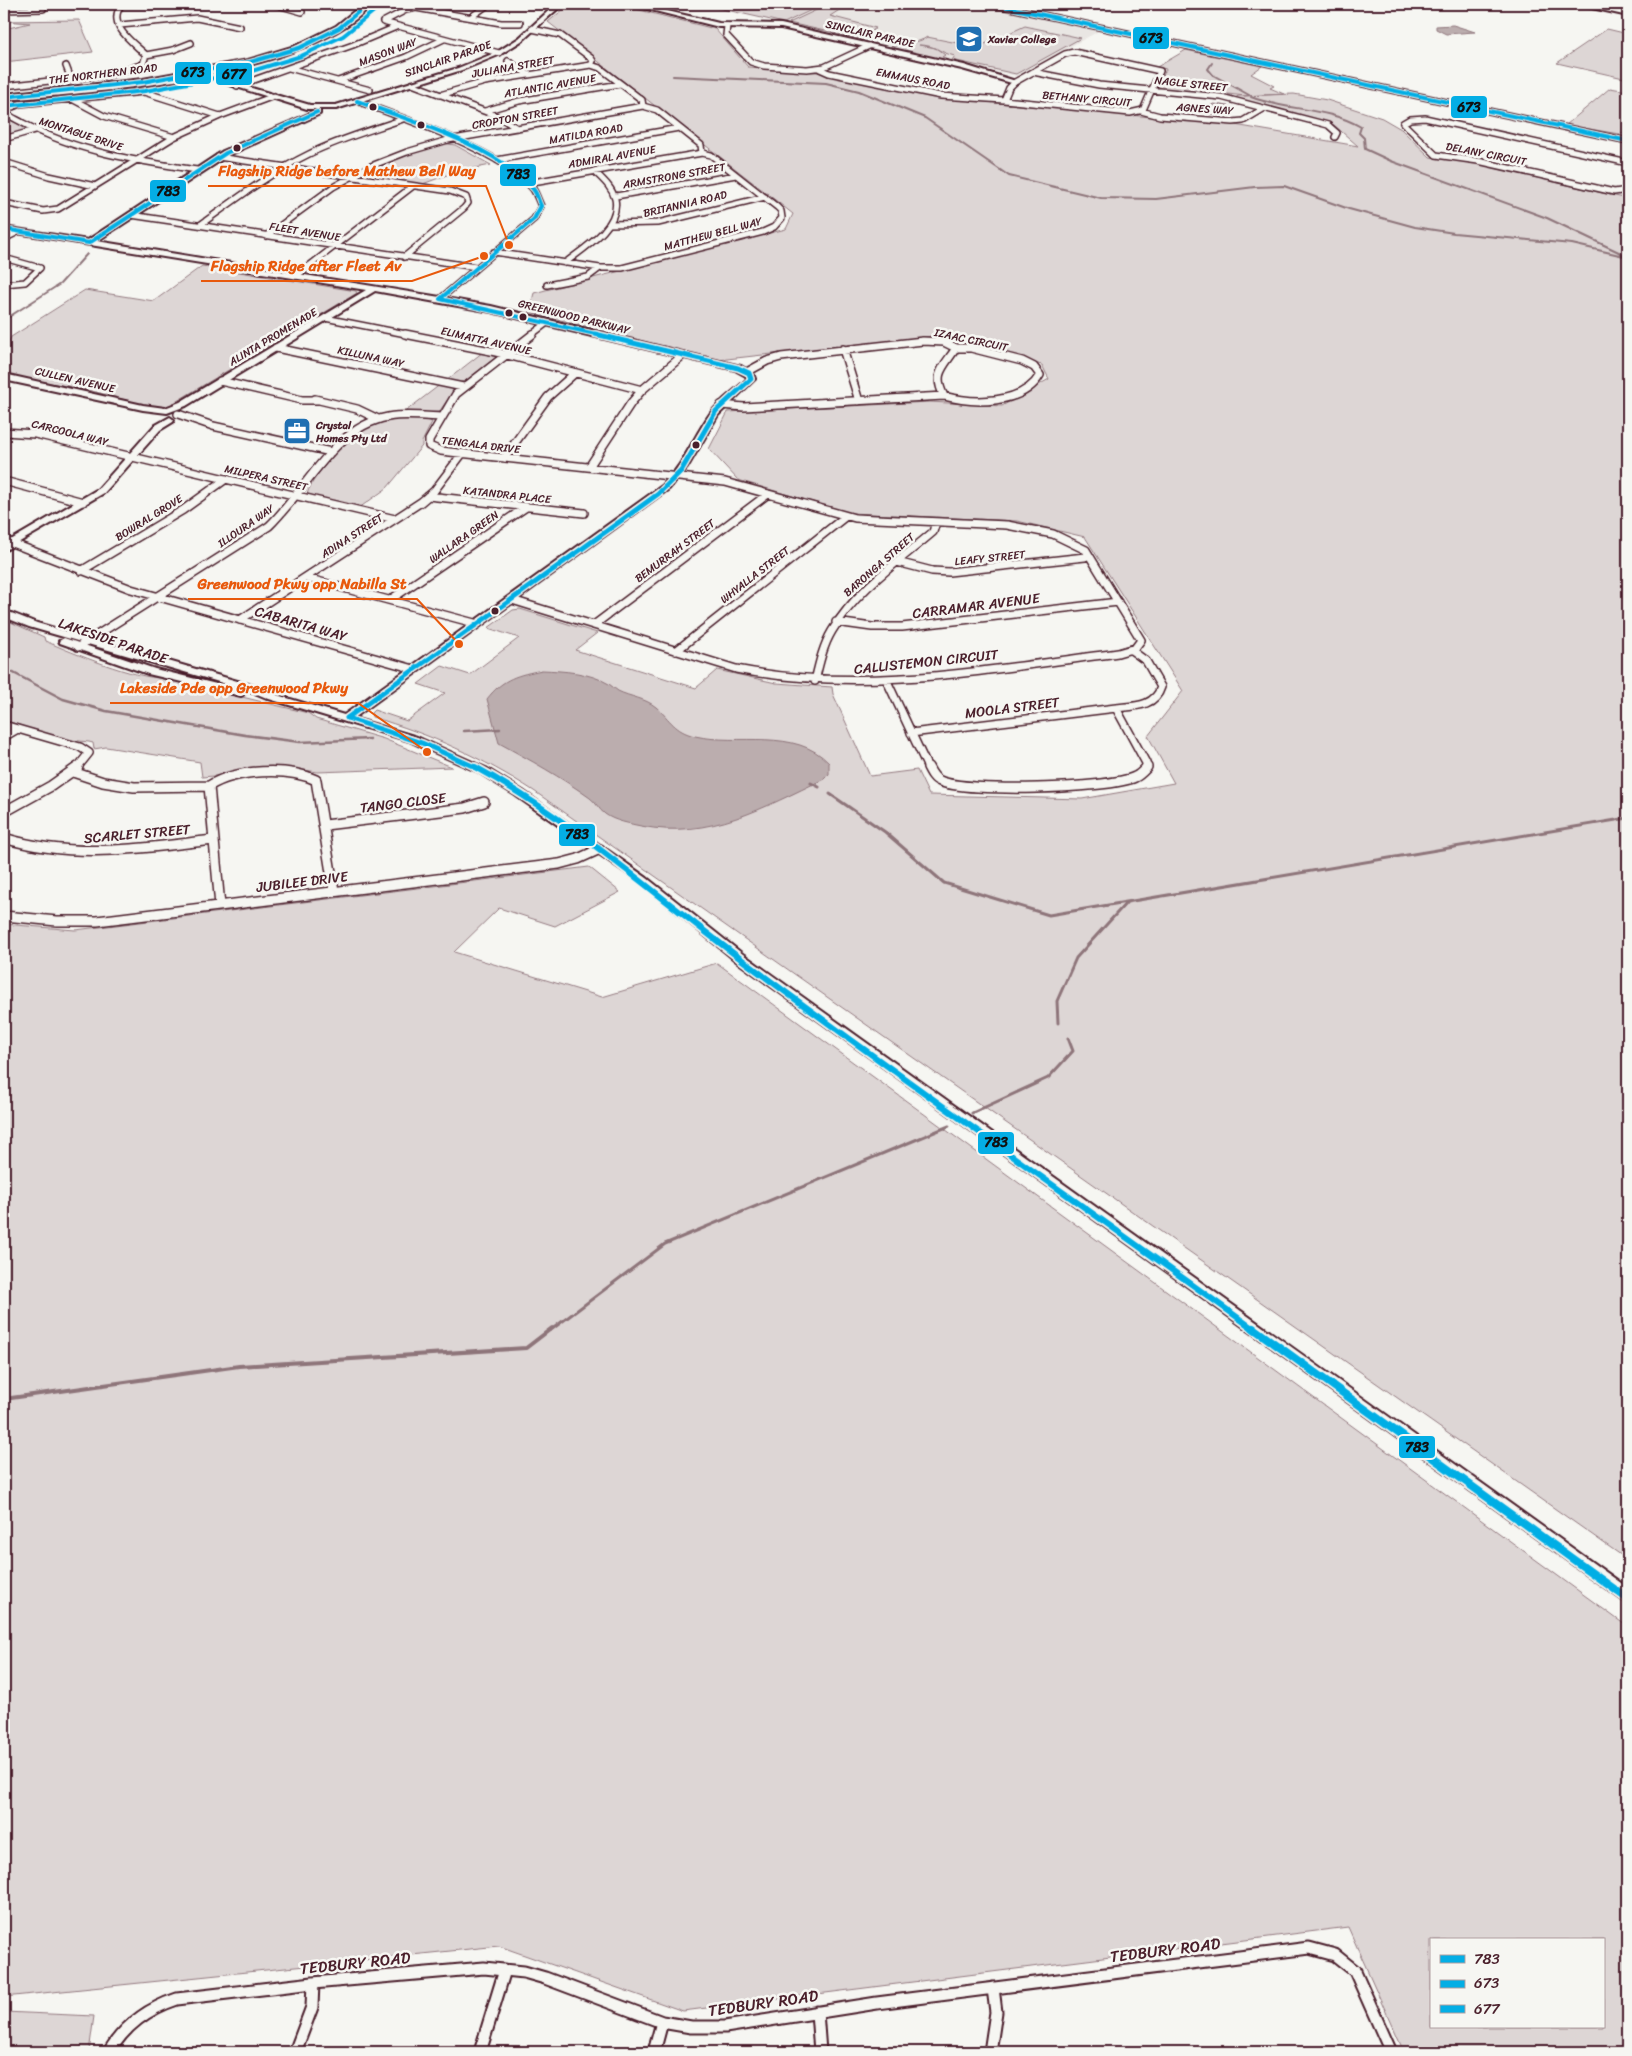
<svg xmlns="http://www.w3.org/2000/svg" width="1632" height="2056" font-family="Sriracha,sans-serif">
	<rect width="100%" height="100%" fill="#f6f6f2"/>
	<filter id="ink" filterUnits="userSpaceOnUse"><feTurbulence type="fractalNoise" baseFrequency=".02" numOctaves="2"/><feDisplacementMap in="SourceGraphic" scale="10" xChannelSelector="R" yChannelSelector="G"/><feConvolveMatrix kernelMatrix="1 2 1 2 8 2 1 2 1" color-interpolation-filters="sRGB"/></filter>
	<g filter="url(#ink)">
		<!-- built -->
		<path fill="#e9e6e3" d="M824,4H974L1099,31L1016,76L784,23Z"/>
		<!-- green -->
		<path fill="#ddd6d5" stroke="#947a80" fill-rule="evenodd" d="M570,4H615L715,29L748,67L817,72L941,98L1229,124L1358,146L1334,125L1301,115L1269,109L1224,96L1160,89L1158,87L1166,69L1157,67L1186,50L1262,66L1251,74L1274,86L1270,88L1284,94L1245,96L1228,94L1235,98L1238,96L1294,94L1327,100L1382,118L1401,129L1430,157L1473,163L1628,199V1560L534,791C483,758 430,734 372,717L371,713L374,710L407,721L445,693L418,684L442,666L470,675L519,638L488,628L513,610L520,609L597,633L575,650L696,688L717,670L776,683L832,687L833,694L870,776L917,770L929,795L1082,799L1174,783L1148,736L1183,691L1085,537L1017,521L850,513L738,480L709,449L728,412L930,402L1002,406L1049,379L1042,365L933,336L718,360L529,312L534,293L786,229L793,214L548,22Z
			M700,4H824L784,23Z
			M825,6L841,9L830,16L876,28L868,34L865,40L789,23Z
			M79,20L93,52L4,62V29L30,23L4,21Z
			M1025,26L1081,38L1016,74L952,60L955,56C940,53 936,45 919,45L936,48L945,55L942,57L946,58L944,60L890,47C900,44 920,43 927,37L978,47Z
			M1607,29L1628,34V79L1557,63Z
			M1610,88L1628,91L1626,100L1628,110L1625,112L1628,114V120L1624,123L1628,124V132L1619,134L1566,125Z
			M4,116L26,129L24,131L4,137Z
			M443,143L455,145L491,165L455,172L420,185L364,174L403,155Z
			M202,266L356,291L357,293L167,407H153L87,390L4,374V352L11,337L85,290L154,301Z
			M483,352L496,357L465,381L457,383L446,381Z
			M441,384L455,389L439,412L402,414Z
			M398,419H426L432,422L422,442V446L387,488L359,508L307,494C313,473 355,430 376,423C383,420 391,420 398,419Z
			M4,619L44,637L45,641C73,653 135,679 164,678L308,713L316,719L384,739L452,767L318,772L297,769L202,777L200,762L106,747L94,749L93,743L89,742L61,739L4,720Z
			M160,664L247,689L213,684L153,668Z
			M589,867L620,892L555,926L499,908L454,952L602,997L717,963L1628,1627V2052H1404L1348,1927L683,2011L499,1946L4,1997V924L75,930ZM1431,1940H1603V2027H1431Z
			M4,2012L94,2016L89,2052H4Z"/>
		<!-- water -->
		<path fill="#bbadae" stroke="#8e747a" d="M1453,25L1475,32L1446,34L1436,29V26Z
			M1214,104L1229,106L1235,110L1222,116L1206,113L1209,106Z
			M542,670C564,671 589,672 609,684C612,686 615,689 618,691C630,697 645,698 656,707C671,720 674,731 695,736C739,746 795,727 829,763V774L824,779C764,807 710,840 641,826C631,824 614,821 605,814C599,810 596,802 590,798C561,777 530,760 499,743L487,699C503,678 518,675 542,670Z"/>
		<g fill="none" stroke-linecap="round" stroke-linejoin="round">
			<!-- stream-far3 -->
			<path stroke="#8e747a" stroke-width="2" d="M1212,63L1208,69L1213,75L1249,95
				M673,76L826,83L859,91L925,118L1009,176L1101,198L1156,199L1255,187L1284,186L1349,209L1415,227L1454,233L1572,244L1628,257
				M1251,97C1287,111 1327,107 1361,127L1359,133L1364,138L1365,149L1391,161L1547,218L1625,255
				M4,320L60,284L87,254"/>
			<!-- stream-far2 -->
			<path stroke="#8e747a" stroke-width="2.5" d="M4,668L63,699L106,711L245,735L300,742L370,739
				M464,731L500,729"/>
			<!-- stream-far1 -->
			<path stroke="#8e747a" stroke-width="3" d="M811,783L819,787
				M830,794L885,832L944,883L1049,915L1628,818
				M1058,1023L1057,1001L1076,958L1127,902
				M972,1113L1048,1078L1073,1051L1068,1038
				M551,1330L665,1244L949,1126"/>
			<!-- stream -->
			<path stroke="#8e747a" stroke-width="4" d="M4,1399L239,1366L526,1348L552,1328"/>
			<defs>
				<path id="street-far3" d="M274,4L302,12
					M418,4L416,8L406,10L383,22L499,53
					M992,4L1628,141
					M416,8L501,23H520
					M4,10L43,9
					M471,17L489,4
					M120,25L197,18L240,27
					M727,26L726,35L751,62L764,66L807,69L824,67L869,46
					M1074,52L1160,71L1143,110L1130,113L1004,100L1009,88L1015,82L1065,54Z
					M146,55L173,50L191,43
					M508,61L528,74
					M66,66L71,79
					M289,68L370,90
					M820,69L829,73L941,96L1004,100
					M1033,72L1099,85L1221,97L1328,125L1337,133L1335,137
					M338,81L406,57L444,39
					M412,84L497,116L517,128
					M4,86L114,74L143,64L146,55C134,43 105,25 122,4
					M237,86L353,45L396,27
					M440,95L485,82L591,65
					M72,99L104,116L174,137
					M357,101C404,119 502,150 533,189C536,193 538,200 541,206L534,219L440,299
					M485,111L519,101L620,84
					M1141,111L1160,116L1233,122L1243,121L1263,109
					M4,139L35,130
					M218,157L450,191L466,197L468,203L464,208L404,257
					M497,160L679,128
					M4,162L49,176L95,186
					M1628,163L1425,118L1410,119L1403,123L1436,155L1478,161L1614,192L1628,190
					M197,170C138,161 76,152 23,123C17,119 8,117 5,110L20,104L144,92L220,116
					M527,183L702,153
					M616,196L736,175
					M4,203L43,211L58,209L174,137L220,116L274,96
					M131,215L476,267
					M609,224L658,223L765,197
					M200,225C235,200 270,173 309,154C339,139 372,130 403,119
					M266,236L333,187L371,166L407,152L448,140L643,106
					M4,239L18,232
					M494,252L600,268H622L763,232L774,227L782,218L781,211L777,207L711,155L702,153L701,145L657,110L643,106L642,100L600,68L591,65L593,61L591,58L560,35L532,29
					M4,258L40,268L25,282L4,284
					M565,263C583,249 621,226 615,199C612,187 602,179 594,171
					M296,276L413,186
					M547,285L588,277L600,268
					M325,318L411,335
					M531,335L547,323"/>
				<path id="street-far2" d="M405,334L496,352L642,390
					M276,348L463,387
					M843,349L859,401
					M220,381L302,400H319
					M944,396C932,373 944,367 956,348
					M315,399L357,409L378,419
					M721,405L744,407L944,396C973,404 1023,405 1040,375L1034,367L1022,361L971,348H956L944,342L923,341L781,357L767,361L747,372
					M178,414L213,426L331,452
					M4,432L35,434L395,519
					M504,458L548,397L575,373
					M589,467L631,403L642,390L682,356
					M4,481L83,502
					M428,496L584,513
					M4,540L131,589L414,669
					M897,562L932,571L949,572L1085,557
					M81,571L183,510L226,479
					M306,578L478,624
					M390,600L526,507
					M512,600L736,669C863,694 991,669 1118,653L1135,648L1141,640L1086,550L1053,534L1007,525L855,518L725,482L441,451L429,446V440L456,394L533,334
					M240,620L421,502L434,491L462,454
					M836,622L872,627H902L1118,602
					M594,625L768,494
					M78,647L269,526C306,491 333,427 388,417C405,414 423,416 441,417
					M1131,650L1146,661L1161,687C1155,707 1134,706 1116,708L1146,763V768
					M676,651L846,516
					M815,681C819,664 823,646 832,631C856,590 898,562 933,532L936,522
					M887,681L928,768
					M4,725L80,747L89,753L77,768
					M911,733L1116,708
					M4,737L16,730"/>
				<path id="street-far1" d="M928,767C931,773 934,779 940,781C965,793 1110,789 1135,777C1140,775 1144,770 1147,767
					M73,772L103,782L134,787L209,786
					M4,812L51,786L78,767
					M325,825L465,808L484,802
					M4,838C76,860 141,848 214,840
					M220,906L209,786C236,769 288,767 316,780L334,891
					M4,916L57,921H97L559,864L578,859L600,849"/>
				<path id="street" d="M817,2012L820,2052
					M109,2052C125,2025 147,2009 177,1999L313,1983L484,1968L524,1972L545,1978L662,2022L691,2027H725L877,2003L1309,1948L1335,1955L1355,1971L1391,2052
					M295,2052L312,2007L313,1983
					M480,2052L505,1970
					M654,2052L662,2022
					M990,2052L996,2012L993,1988"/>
				<path id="secondary" d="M556,4H563L523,40L501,54L462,70L336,109H307L227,84L201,72L206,71L231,82L310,105H336L458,68L497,52L519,38Z
					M627,4H637L719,23L781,24L964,65L1019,82L1015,84L962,69L781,28L719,27Z
					M1574,4H1586L1628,12V16Z
					M317,110H320V114L229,155L97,241L440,297L491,306L741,366L753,373L755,379L718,415L687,468L669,489L354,718L417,737L486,768L523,791L647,878L744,955L1628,1588V1602L1622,1600L736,961L639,882L515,795L478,772L409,741L269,699L250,691L29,627L4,617V610L37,623L258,687L277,695L344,715L663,485C684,464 693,438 710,414C720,400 735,391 747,379L746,376L735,370L491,312L375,291L186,406L167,413L143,410L4,380V374L143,405L165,408L180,402L366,290L4,231V227L88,240L223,151Z
					M170,417L174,420L173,422L160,430L104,493L4,551V544L98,489L154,426Z
					M64,638L155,669L245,691L246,693L241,696L148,674L60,643L59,641Z"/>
				<path id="highway" d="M363,4H372C308,77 99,92 4,100V94L143,79L248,60L295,46L336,26Z"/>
			</defs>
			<!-- street-far3 casing -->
			<use href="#street-far3" stroke="#4a1f2b" stroke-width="8"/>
			<!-- street-far2 casing -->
			<use href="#street-far2" stroke="#4a1f2b" stroke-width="10"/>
			<!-- street-far1 casing -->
			<use href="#street-far1" stroke="#4a1f2b" stroke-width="12"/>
			<!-- street casing -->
			<use href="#street" stroke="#4a1f2b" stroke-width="15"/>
			<!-- secondary casing -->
			<use href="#secondary" stroke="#4a1f2b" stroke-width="4"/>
			<!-- highway casing -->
			<use href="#highway" stroke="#4a1f2b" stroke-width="4"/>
			<!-- street-far3 -->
			<use href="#street-far3" stroke="#f6f6f2" stroke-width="5"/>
			<!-- street-far2 -->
			<use href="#street-far2" stroke="#f6f6f2" stroke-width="7"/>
			<!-- street-far1 -->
			<use href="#street-far1" stroke="#f6f6f2" stroke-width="9"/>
			<!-- street -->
			<use href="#street" stroke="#f6f6f2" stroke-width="11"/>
			<!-- secondary -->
			<use href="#secondary" fill="#f6f6f2" fill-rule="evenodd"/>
			<!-- highway -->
			<use href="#highway" fill="#f6f6f2" fill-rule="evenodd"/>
			<defs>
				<path id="bus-1-far3" d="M357,101C409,120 497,146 533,189C537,193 538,200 541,206L534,219L440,299
					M4,229L89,243
					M89,243L226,153L317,112
					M440,299L600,335"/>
				<path id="bus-1-far2" d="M347,718L422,743L477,768
					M347,718L658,494L681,471L716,411L751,379L749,373L738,368L595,334"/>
				<path id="bus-1-far1" d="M475,767C571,819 654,894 741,959C910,1085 1084,1206 1255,1330"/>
				<path id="bus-1" d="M1253,1328L1628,1599"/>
				<path id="bus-2" d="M992,4L1628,141
					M4,97L143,82L250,62L299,48L339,28L368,4"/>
				<path id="bus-3" d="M5,106L145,91L252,71L301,56L343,36L374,11"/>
			</defs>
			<!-- bus-1-far3 casing -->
			<use href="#bus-1-far3" stroke="#f6f6f2" stroke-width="6"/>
			<!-- bus-1-far2 casing -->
			<use href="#bus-1-far2" stroke="#f6f6f2" stroke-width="8"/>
			<!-- bus-1-far1 casing -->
			<use href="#bus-1-far1" stroke="#f6f6f2" stroke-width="10"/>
			<!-- bus-1 casing -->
			<use href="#bus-1" stroke="#f6f6f2" stroke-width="12"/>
			<!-- bus-2 casing -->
			<use href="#bus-2" stroke="#f6f6f2" stroke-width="6"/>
			<!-- bus-3 casing -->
			<use href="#bus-3" stroke="#f6f6f2" stroke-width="6"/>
			<!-- bus-1-far3 -->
			<use href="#bus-1-far3" stroke="#04aee5" stroke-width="4"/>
			<!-- bus-1-far2 -->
			<use href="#bus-1-far2" stroke="#04aee5" stroke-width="5"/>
			<!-- bus-1-far1 -->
			<use href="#bus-1-far1" stroke="#04aee5" stroke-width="6"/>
			<!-- bus-1 -->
			<use href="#bus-1" stroke="#04aee5" stroke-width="8"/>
			<!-- bus-2 -->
			<use href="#bus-2" stroke="#04aee5" stroke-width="4"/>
			<!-- bus-3 -->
			<use href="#bus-3" stroke="#04aee5" stroke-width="4"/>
		</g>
	</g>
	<!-- icons -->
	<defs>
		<symbol id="school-square" viewBox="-11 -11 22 22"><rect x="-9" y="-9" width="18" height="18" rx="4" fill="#1f6fb2" stroke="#f6f6f2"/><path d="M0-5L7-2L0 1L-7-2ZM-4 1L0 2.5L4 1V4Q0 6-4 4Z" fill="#fff"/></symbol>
		<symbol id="office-square" viewBox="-11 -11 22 22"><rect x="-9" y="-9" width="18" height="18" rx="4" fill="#1f6fb2" stroke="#f6f6f2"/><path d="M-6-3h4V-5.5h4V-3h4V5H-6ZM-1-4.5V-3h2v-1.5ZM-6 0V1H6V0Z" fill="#fff"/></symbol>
	</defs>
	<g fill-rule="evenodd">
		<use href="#school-square" x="953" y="23" width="32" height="32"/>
		<use href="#office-square" x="281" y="415" width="32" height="32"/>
	</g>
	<!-- markers -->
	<g fill="#4a1f2b" stroke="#f6f6f2" stroke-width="2">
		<circle cx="373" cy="107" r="4.5"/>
		<circle cx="421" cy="125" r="4.5"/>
		<circle cx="237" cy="148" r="4.5"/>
		<circle cx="509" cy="313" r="4.5"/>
		<circle cx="523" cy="317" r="4.5"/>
		<circle cx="696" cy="445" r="4.5"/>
		<circle cx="495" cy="611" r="4.5"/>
	</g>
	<g text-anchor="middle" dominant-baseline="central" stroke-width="5" stroke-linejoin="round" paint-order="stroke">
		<!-- far-street labels -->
		<g font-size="11" fill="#4a1f2b" stroke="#f6f6f2">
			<text transform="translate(870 34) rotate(13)">SINCLAIR PARADE</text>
			<text transform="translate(388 52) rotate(-21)">MASON WAY</text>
			<text transform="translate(448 59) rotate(-19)">SINCLAIR PARADE</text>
			<text transform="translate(513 67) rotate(-10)">JULIANA STREET</text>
			<text transform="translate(103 74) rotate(-7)">THE NORTHERN ROAD</text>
			<text transform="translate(913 79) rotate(11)">EMMAUS ROAD</text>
			<text transform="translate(1191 84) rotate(6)">NAGLE STREET</text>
			<text transform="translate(550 86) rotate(-10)">ATLANTIC AVENUE</text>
			<text transform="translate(1087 99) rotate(5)">BETHANY CIRCUIT</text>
			<text transform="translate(1205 109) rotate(4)">AGNES WAY</text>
			<text transform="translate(515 118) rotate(-10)">CROPTON STREET</text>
			<text transform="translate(81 134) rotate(18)">MONTAGUE DRIVE</text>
			<text transform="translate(586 134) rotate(-10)">MATILDA ROAD</text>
			<text transform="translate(1486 154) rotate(11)">DELANY CIRCUIT</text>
			<text transform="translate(612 157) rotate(-10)">ADMIRAL AVENUE</text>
			<text transform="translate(674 176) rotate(-10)">ARMSTRONG STREET</text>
			<text transform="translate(685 204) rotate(-13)">BRITANNIA ROAD</text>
			<text transform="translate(305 232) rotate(9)">FLEET AVENUE</text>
			<text transform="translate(713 234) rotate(-15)">MATTHEW BELL WAY</text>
			<text transform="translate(574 317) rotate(14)">GREENWOOD PARKWAY</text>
			<text transform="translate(273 337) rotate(-31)">ALINTA PROMENADE</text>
			<text transform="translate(971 340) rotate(12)">IZAAC CIRCUIT</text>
			<text transform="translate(486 341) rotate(13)">ELIMATTA AVENUE</text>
			<text transform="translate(371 357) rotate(12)">KILLUNA WAY</text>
			<text transform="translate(75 380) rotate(13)">CULLEN AVENUE</text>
			<text transform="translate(70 433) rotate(14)">CARCOOLA WAY</text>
			<text transform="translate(481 445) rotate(7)">TENGALA DRIVE</text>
			<text transform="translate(266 478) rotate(13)">MILPERA STREET</text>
			<text transform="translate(507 495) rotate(6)">KATANDRA PLACE</text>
			<text transform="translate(149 518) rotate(-32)">BOWRAL GROVE</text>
			<text transform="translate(246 526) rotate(-35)">ILLOURA WAY</text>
			<text transform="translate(352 536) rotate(-33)">ADINA STREET</text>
			<text transform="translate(464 537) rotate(-35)">WALLARA GREEN</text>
			<text transform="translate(675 551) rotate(-37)">BEMURRAH STREET</text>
			<text transform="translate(990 558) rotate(-6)">LEAFY STREET</text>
			<text transform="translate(879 565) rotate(-41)">BARONGA STREET</text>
			<text transform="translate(755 575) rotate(-38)">WHYALLA STREET</text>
		</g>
		<!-- far-poi labels -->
		<g font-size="11" font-weight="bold" fill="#4a1f2b" stroke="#f6f6f2" text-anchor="start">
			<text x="988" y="39">Xavier College</text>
			<text x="316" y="425">Crystal<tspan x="316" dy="13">Homes Pty Ltd</tspan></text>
		</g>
		<!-- street labels -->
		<g font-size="14" fill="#4a1f2b" stroke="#f6f6f2">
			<text transform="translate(976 606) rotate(-7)">CARRAMAR AVENUE</text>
			<text transform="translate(301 624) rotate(16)">CABARITA WAY</text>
			<text transform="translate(113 641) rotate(19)">LAKESIDE PARADE</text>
			<text transform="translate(926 662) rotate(-6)">CALLISTEMON CIRCUIT</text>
			<text transform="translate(1012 708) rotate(-7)">MOOLA STREET</text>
			<text transform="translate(403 803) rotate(-7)">TANGO CLOSE</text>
			<text transform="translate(137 834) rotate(-5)">SCARLET STREET</text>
			<text transform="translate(302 882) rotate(-7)">JUBILEE DRIVE</text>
		</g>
		<!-- near-street labels -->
		<g font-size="16" fill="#4a1f2b" stroke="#f6f6f2">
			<text transform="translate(1165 1950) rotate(-7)">TEDBURY ROAD</text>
			<text transform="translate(355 1963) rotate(-6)">TEDBURY ROAD</text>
			<text transform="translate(763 2003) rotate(-8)">TEDBURY ROAD</text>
		</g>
	</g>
	<!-- callouts -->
	<path fill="none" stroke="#e8590c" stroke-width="2" d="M509 245L486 186H208M484 256L412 281H201M459 644L417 599H188M427 752L358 703H110"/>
	<g fill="#e8590c" stroke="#f6f6f2" stroke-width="2">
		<circle cx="509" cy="245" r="5"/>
		<circle cx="484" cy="256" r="5"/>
		<circle cx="459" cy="644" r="5"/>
		<circle cx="427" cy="752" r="5"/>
	</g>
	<g font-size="15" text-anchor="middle" font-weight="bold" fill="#e8590c" stroke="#f6f6f2" stroke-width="5" stroke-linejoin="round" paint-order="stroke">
		<text x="347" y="176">Flagship Ridge before Mathew Bell Way</text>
		<text x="306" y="271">Flagship Ridge after Fleet Av</text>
		<text x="302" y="589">Greenwood Pkwy opp Nabilla St</text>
		<text x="234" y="693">Lakeside Pde opp Greenwood Pkwy</text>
	</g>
	<g stroke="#f6f6f2" stroke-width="2">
		<rect x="1132" y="26" width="38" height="24" rx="5" fill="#04aee5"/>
		<rect x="174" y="61" width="38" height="24" rx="5" fill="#04aee5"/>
		<rect x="215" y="62" width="38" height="24" rx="5" fill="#04aee5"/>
		<rect x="1450" y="95" width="38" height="24" rx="5" fill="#04aee5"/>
		<rect x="499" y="163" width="38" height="24" rx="5" fill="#04aee5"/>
		<rect x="149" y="179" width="38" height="24" rx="5" fill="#04aee5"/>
		<rect x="558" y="823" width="38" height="24" rx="5" fill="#04aee5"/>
		<rect x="977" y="1131" width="38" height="24" rx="5" fill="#04aee5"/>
		<rect x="1398" y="1435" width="38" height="24" rx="5" fill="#04aee5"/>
	</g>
	<g font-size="14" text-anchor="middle" font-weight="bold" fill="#111">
		<text x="1151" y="43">673</text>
		<text x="193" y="77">673</text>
		<text x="234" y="79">677</text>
		<text x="1469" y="112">673</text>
		<text x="518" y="179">783</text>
		<text x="168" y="196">783</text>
		<text x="577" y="839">783</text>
		<text x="996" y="1147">783</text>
		<text x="1417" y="1452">783</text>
	</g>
	<!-- margin -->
	<rect width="1632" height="2056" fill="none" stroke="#f6f6f2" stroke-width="20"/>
	<rect x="10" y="10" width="1612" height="2036" fill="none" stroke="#4a1f2b" stroke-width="2" filter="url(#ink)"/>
	<!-- legend -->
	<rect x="1430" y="1938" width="175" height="90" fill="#f6f6f2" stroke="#b1a0a2"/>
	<rect x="1440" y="1955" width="25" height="8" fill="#04aee5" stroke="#b1a0a2"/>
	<text x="1474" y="1964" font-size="15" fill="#4a1f2b">783</text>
	<rect x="1440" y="1980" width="25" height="8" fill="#04aee5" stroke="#b1a0a2"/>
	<text x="1474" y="1988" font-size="15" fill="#4a1f2b">673</text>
	<rect x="1440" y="2005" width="25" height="8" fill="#04aee5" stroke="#b1a0a2"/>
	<text x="1474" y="2014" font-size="15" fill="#4a1f2b">677</text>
</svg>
